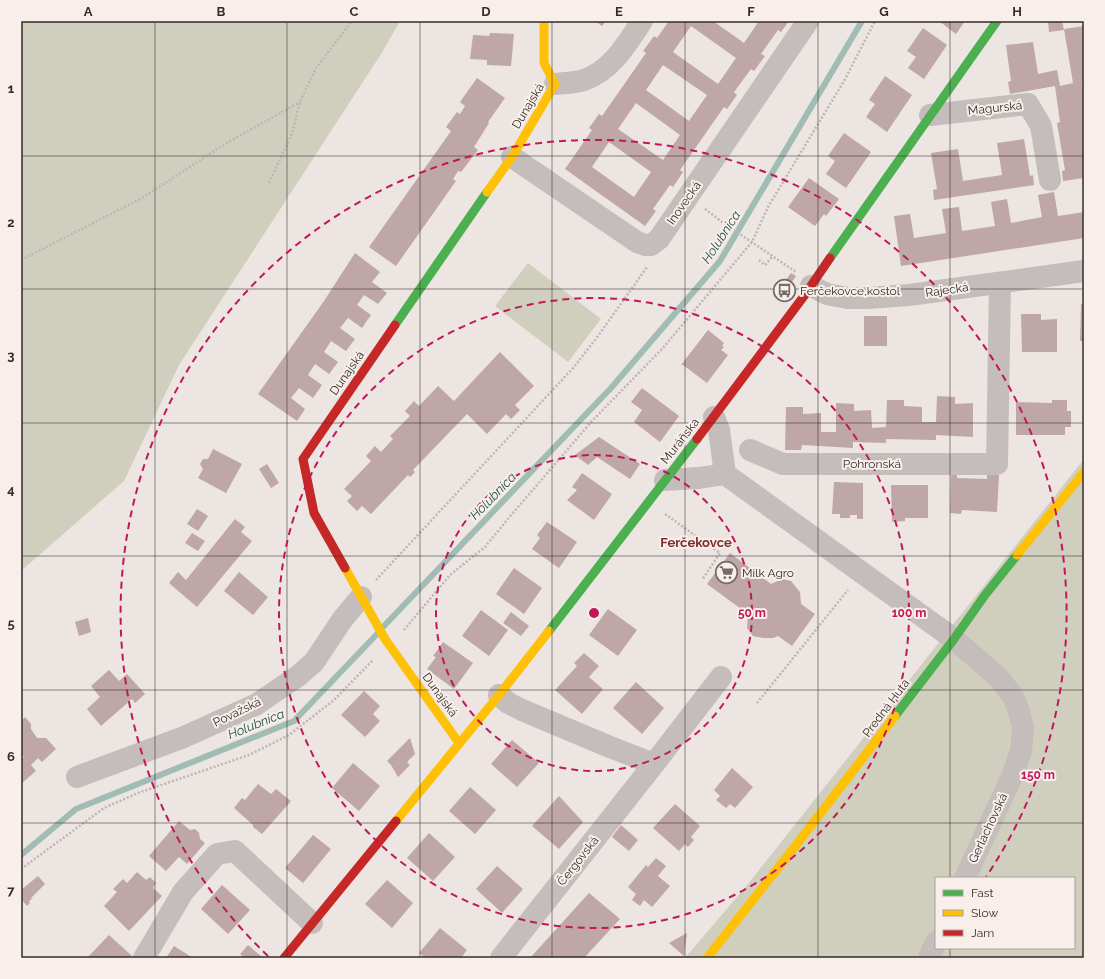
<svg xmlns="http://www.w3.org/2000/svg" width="1105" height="979" font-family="Raleway,sans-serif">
	<rect width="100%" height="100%" fill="#ece5e2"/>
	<!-- green -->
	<path fill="#d0cfbe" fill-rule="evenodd" d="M21,21H400L383,51L179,365L124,481L21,571Z
		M528,263L601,319L568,362L495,306Z
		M1084,459V958H685L748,884ZM936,878H1074V948H936Z"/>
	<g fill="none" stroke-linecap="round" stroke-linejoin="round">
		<!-- stream -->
		<path stroke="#a0bcb5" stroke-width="6" d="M383,627L611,388L720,261L862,21
			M21,855L76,809L294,721L377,634"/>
	</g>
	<!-- building -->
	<path fill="#bea7a6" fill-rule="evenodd" d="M595,21H606L602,26Z
		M669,21H713L744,43L759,21H789L781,32L778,30L761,54L765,56L754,71L751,69L734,92L737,95L727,109L724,107L680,170L683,172L673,187L670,185L653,209L656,211L645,226L565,169L592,130L589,128L599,114L602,116L646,53L643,51L654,36L657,38ZM691,26L736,58L718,84L673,52ZM663,65L707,95L689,121L646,90ZM636,103L680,135L663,160L618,129ZM609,142L651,172L634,197L592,167Z
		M939,21H965L956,34Z
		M1048,21H1062L1064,30L1049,32Z
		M1084,26V82H1082L1084,109V178L1063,181L1062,171L1065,170L1057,123L1060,122L1055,86L1010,94L1008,82L1011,81L1006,45L1033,42L1038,74L1057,70L1060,86L1073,83L1064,29Z
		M923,28L947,45L924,79L908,68L916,57L907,51Z
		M490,33L514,34L511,66L487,65V60L470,59L473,35L489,36Z
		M885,76L912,95L887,132L866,117L875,104L869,100Z
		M477,78L505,98L488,122L489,123L474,147L478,150L461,172L458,171L453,179L456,181L396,266L369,247L451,131L446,127L457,112L460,114L465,106L460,102Z
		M844,133L871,152L846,188L826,174L835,161L828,156Z
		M1024,139L1030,176L1033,175L1034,185L934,200L933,190L937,189L931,153L958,149L963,181L1002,175L997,143Z
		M809,178L839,199L826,216L824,214L815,226L788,207Z
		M1054,192L1058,216L1084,212V238L901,266L894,216L910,214L914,238L946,233L942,209L959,207L962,231L995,226L991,202L1007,199L1011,223L1042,217L1038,195Z
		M355,253L380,272L372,282L387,293L378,304L364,295L357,305L371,315L362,328L348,318L340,328L355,339L346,351L331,341L324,352L338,362L329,374L315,364L308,375L322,385L313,398L299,388L291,398L305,409L297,421L258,394L324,301Z
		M791,273L796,276L788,288L783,284Z
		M1081,304H1084V341H1080Z
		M1021,314H1041V320L1057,319V352H1022Z
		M864,316H887V346H864Z
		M708,330L724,343L722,346L724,347L721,350L728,355L707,383L683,365H681Z
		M500,352L534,386L515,405L520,410L511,419L506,414L487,434L467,414L413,470L415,472L410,477L408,475L371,514L362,506L357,511L347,501L352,496L344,489L371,461L366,456L375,446L381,452L393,439L390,436L410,416L405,411L414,401L419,406L438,386L454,401Z
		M642,388L679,416L660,442L634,422L642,410L631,402Z
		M937,396L955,397V404L973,403V437L936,435V440L886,439V443L853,442V448L802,445L801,450H785L786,407H803V414L821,413V432H836V403L854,404V411L871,410L872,428L886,427L887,400H904V406L922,407V422H936Z
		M1052,400H1067V411H1071V427H1065V435H1016V402L1052,403Z
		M599,437L640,464L630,479L597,457L588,465L575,455Z
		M213,449L242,464L226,493L198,478L203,469L200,464L203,459H208Z
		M267,464L279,483L271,488L259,469Z
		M582,473L612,494L594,520L567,500L577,490L572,487Z
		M951,474H957V478L987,479V475H999L997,512L962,510L961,514L950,513Z
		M834,482L863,483V519H857V515H850V518H840V514H832Z
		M891,485H928V518H905V521L892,522Z
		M197,509L208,516L198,531L187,524Z
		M235,519L245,527L241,532L252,541L197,607L169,583L178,572L186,580Z
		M547,522L577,542L559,568L532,549L540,538L537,535Z
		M192,533L205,541L198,551L185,543Z
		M730,553L771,584L782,579L791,581L800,592L801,604L815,614L792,646L778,636L773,638H763L753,636L747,628L748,614L707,584Z
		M514,568L542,588L524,614L496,594Z
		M239,572L268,597L253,615L224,591Z
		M608,609L637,630L618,656L589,635Z
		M481,610L508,630L489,656L462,636Z
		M511,612L529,626L521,636L503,623Z
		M88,618L91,632L79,636L75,622Z
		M443,642L473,663L454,689L427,669L436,657L433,656Z
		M584,653L599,666L589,677L603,689L582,714L555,690L577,666L574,663Z
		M109,670L119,681L127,674L145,694L135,703L132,699L101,726L87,709L100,697L91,686Z
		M636,682L664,708L642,734L613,708Z
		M364,691L380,706L373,714L380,721L365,737L341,715Z
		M25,717L31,724V729L37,738H46L56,749L42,762L38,758L31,765L36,771L22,783L21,782V759L24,757L21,754V721Z
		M410,738L415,754L407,762L410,765L398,777L391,765L387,761Z
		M512,740L539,763L517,787L491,764Z
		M353,763L380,786L359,811L332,788Z
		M732,768L753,787L735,808L730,804L726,808L716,800L720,796L714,790Z
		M258,784L271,794L276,789L291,801L262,834L253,827V825L234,808L242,798L245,800Z
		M470,787L496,810L475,834L449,811Z
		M559,796L583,822L559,849L532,826Z
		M675,804L700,826L691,837L694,840L688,847L685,844L679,851L653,828Z
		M179,821L190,830L195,829L199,833L200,839L205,843L187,864L179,857L166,871L149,856Z
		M621,825L638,840L629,851L612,837Z
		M429,833L455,857L433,881L407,858Z
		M313,835L331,849L303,883L285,868Z
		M656,858L666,866L658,876L670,886L652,907L644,900L640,906L632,900L636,894L628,887L646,865L648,867Z
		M497,866L523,889L502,913L476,889Z
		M137,872L146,880L150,877L156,883L153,888L162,896L129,931L104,906L117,892L113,889L123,879L127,883Z
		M38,876L45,884L31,898L32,899L29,901L30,903L27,906L21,899V890Z
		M387,880L413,903L392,928L365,904Z
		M222,885L250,910L228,934L201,909Z
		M589,893L620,919L584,958H530Z
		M440,928L467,950L461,958H426L419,953Z
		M687,933L684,956L669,943Z
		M109,935L132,956L130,958H87Z
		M248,945L263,958H245L240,954Z
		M174,946L193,958H166Z"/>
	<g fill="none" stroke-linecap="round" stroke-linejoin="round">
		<!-- path -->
		<path stroke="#bdb6b4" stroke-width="2.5" stroke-dasharray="2 2" stroke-linecap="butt" d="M269,183L292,134L300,102L316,68L352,21
			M705,209L722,222L796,272
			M21,260L142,198L225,144L300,102
			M759,260L765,265L773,256
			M665,514L720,553L702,580
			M376,580L574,367L598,336L647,267
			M404,630L450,575L485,547L512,514L592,421L662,349L752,242L768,207L844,81L875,21
			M757,703L848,590
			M21,869L104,808L138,793L249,755L289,735L334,700L373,660"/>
		<!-- street -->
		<path stroke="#c4bdbb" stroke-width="22" d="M555,84C564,83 575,83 584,80C612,70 626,45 642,21
			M930,115L1028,104L1041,126L1050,180
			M512,157L637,242L645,245H651L659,239L808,21
			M811,286L827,294L847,298H868L909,295L1084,271
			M714,417L719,430L725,474L954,639L998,677L1012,695L1018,708L1023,727L1021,751L1013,774L965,878
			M750,450L783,464H997L1000,283
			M665,480L699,478L725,474
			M499,695L508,703L522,710L610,747L654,764L721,677
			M77,777L184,737L257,704L298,676L314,662L342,620L361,597
			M144,958L183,892L217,854L235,851L312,923
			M501,958L654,764
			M929,958L936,942"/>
		<!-- fast -->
		<path stroke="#4caf50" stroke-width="9" d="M830,258L997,21
			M395,325L487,192
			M549,631L697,439
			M895,716L954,639L985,595L1017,555"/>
		<!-- slow -->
		<path stroke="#ffc107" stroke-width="9" d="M487,192L512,157L555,84L544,63V21
			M1017,555L1084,472
			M345,568L385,639L459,743
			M396,821L499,695L549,631
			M707,958L800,840L895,716"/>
		<!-- jam -->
		<path stroke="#c62828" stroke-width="9" d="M697,439L804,296L830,258
			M345,568L314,513L303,459L395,325
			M284,958L396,821"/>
	</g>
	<!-- grid -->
	<path fill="none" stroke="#352b2a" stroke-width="1" stroke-opacity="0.55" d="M155,21V958M287,21V958M420,21V958M552,21V958M685,21V958M818,21V958M950,21V878M21,156H1084M21,289H1084M21,423H1084M21,556H1084M21,690H1084M21,823H1084M950,948V958"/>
	<!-- distance rings -->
	<g fill="none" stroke="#c2185b" stroke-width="2" stroke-dasharray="7 5">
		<circle cx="594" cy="613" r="158"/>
		<circle cx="594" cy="613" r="315"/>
		<path d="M268 956A473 473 0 1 1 986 877"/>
	</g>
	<!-- icons -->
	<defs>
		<symbol id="bus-ring" viewBox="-11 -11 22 22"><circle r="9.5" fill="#f8efea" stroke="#756c6a" stroke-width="1.5"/><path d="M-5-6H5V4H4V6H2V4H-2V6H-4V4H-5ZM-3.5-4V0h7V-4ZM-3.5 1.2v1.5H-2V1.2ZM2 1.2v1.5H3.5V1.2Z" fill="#756c6a"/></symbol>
		<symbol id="supermarket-ring" viewBox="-11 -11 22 22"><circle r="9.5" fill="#f8efea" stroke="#756c6a" stroke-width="1.5"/><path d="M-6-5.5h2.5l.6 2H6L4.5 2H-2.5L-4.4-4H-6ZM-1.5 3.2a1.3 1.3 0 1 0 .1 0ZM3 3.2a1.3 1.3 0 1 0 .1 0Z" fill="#756c6a"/></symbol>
	</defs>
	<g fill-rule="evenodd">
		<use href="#bus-ring" x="772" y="278" width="25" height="25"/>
		<use href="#supermarket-ring" x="714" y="560" width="25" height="25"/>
	</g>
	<g text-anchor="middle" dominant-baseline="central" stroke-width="4" stroke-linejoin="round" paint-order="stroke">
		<!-- street labels -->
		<g font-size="12" fill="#352b2a" stroke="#f8efea">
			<text transform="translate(528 106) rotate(-59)">Dunajská</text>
			<text transform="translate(995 108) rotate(-6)">Magurská</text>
			<text transform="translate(684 203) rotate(-55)">Inovecká</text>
			<text transform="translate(947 290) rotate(-8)">Rajecká</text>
			<text transform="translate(347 373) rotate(-55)">Dunajská</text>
			<text transform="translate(680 441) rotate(-52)">Muráňska</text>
			<text x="872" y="464">Pohronská</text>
			<text transform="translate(440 695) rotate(54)">Dunajská</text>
			<text transform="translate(886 708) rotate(-53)">Predná Huta</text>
			<text transform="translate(237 712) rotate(-26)">Považská</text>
			<text transform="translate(988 828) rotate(-65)">Gerlachovská</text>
			<text transform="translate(578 861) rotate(-52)">Čergovská</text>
		</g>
		<!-- poi labels -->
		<g font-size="12" fill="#352b2a" stroke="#f8efea" text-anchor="start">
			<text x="800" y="291">Ferčekovce,kostol</text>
			<text x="742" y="573">Milk Agro</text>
		</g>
		<!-- water labels -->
		<g font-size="13" font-style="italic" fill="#24524b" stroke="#f8efea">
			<text transform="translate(721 237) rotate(-57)">Holubnica</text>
			<text transform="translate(493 496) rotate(-46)">Holubnica</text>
			<text transform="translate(256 724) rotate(-22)">Holubnica</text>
		</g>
		<!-- neighbourhood labels -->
		<g font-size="13" font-weight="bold" fill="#7b2e2c" stroke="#f8efea">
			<text x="696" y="542">Ferčekovce</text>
		</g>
	</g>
	<circle cx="594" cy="613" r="6" fill="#c2185b" stroke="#f8efea" stroke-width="2"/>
	<g font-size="12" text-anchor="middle" font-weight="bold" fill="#c2185b" stroke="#f8efea" stroke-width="4" stroke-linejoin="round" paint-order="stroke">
		<text x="752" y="617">50 m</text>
		<text x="909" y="617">100 m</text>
		<text x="1038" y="779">150 m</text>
	</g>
	<!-- border -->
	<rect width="1105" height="979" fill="none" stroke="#f8efea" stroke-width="44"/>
	<!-- legend -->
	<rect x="935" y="877" width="140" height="72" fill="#f8efea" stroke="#aaa19d"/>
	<rect x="943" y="890" width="20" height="6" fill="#4caf50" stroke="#aaa19d"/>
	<text x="971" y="897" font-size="12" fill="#352b2a">Fast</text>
	<rect x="943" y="910" width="20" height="6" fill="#ffc107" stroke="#aaa19d"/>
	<text x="971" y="917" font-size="12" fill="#352b2a">Slow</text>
	<rect x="943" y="930" width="20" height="6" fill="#c62828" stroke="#aaa19d"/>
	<text x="971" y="937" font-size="12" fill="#352b2a">Jam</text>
	<rect x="22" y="22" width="1061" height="935" fill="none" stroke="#352b2a" stroke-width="1.5"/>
	<g font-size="13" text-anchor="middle" font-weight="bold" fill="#352b2a">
		<text x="88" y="16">A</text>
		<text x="221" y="16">B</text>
		<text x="354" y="16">C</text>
		<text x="486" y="16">D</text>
		<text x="619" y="16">E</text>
		<text x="751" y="16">F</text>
		<text x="884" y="16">G</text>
		<text x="1017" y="16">H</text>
		<text x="11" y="93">1</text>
		<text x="11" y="227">2</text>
		<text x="11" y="360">3</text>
		<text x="11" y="494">4</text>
		<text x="11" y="628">5</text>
		<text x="11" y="761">6</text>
		<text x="11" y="895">7</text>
	</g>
</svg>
